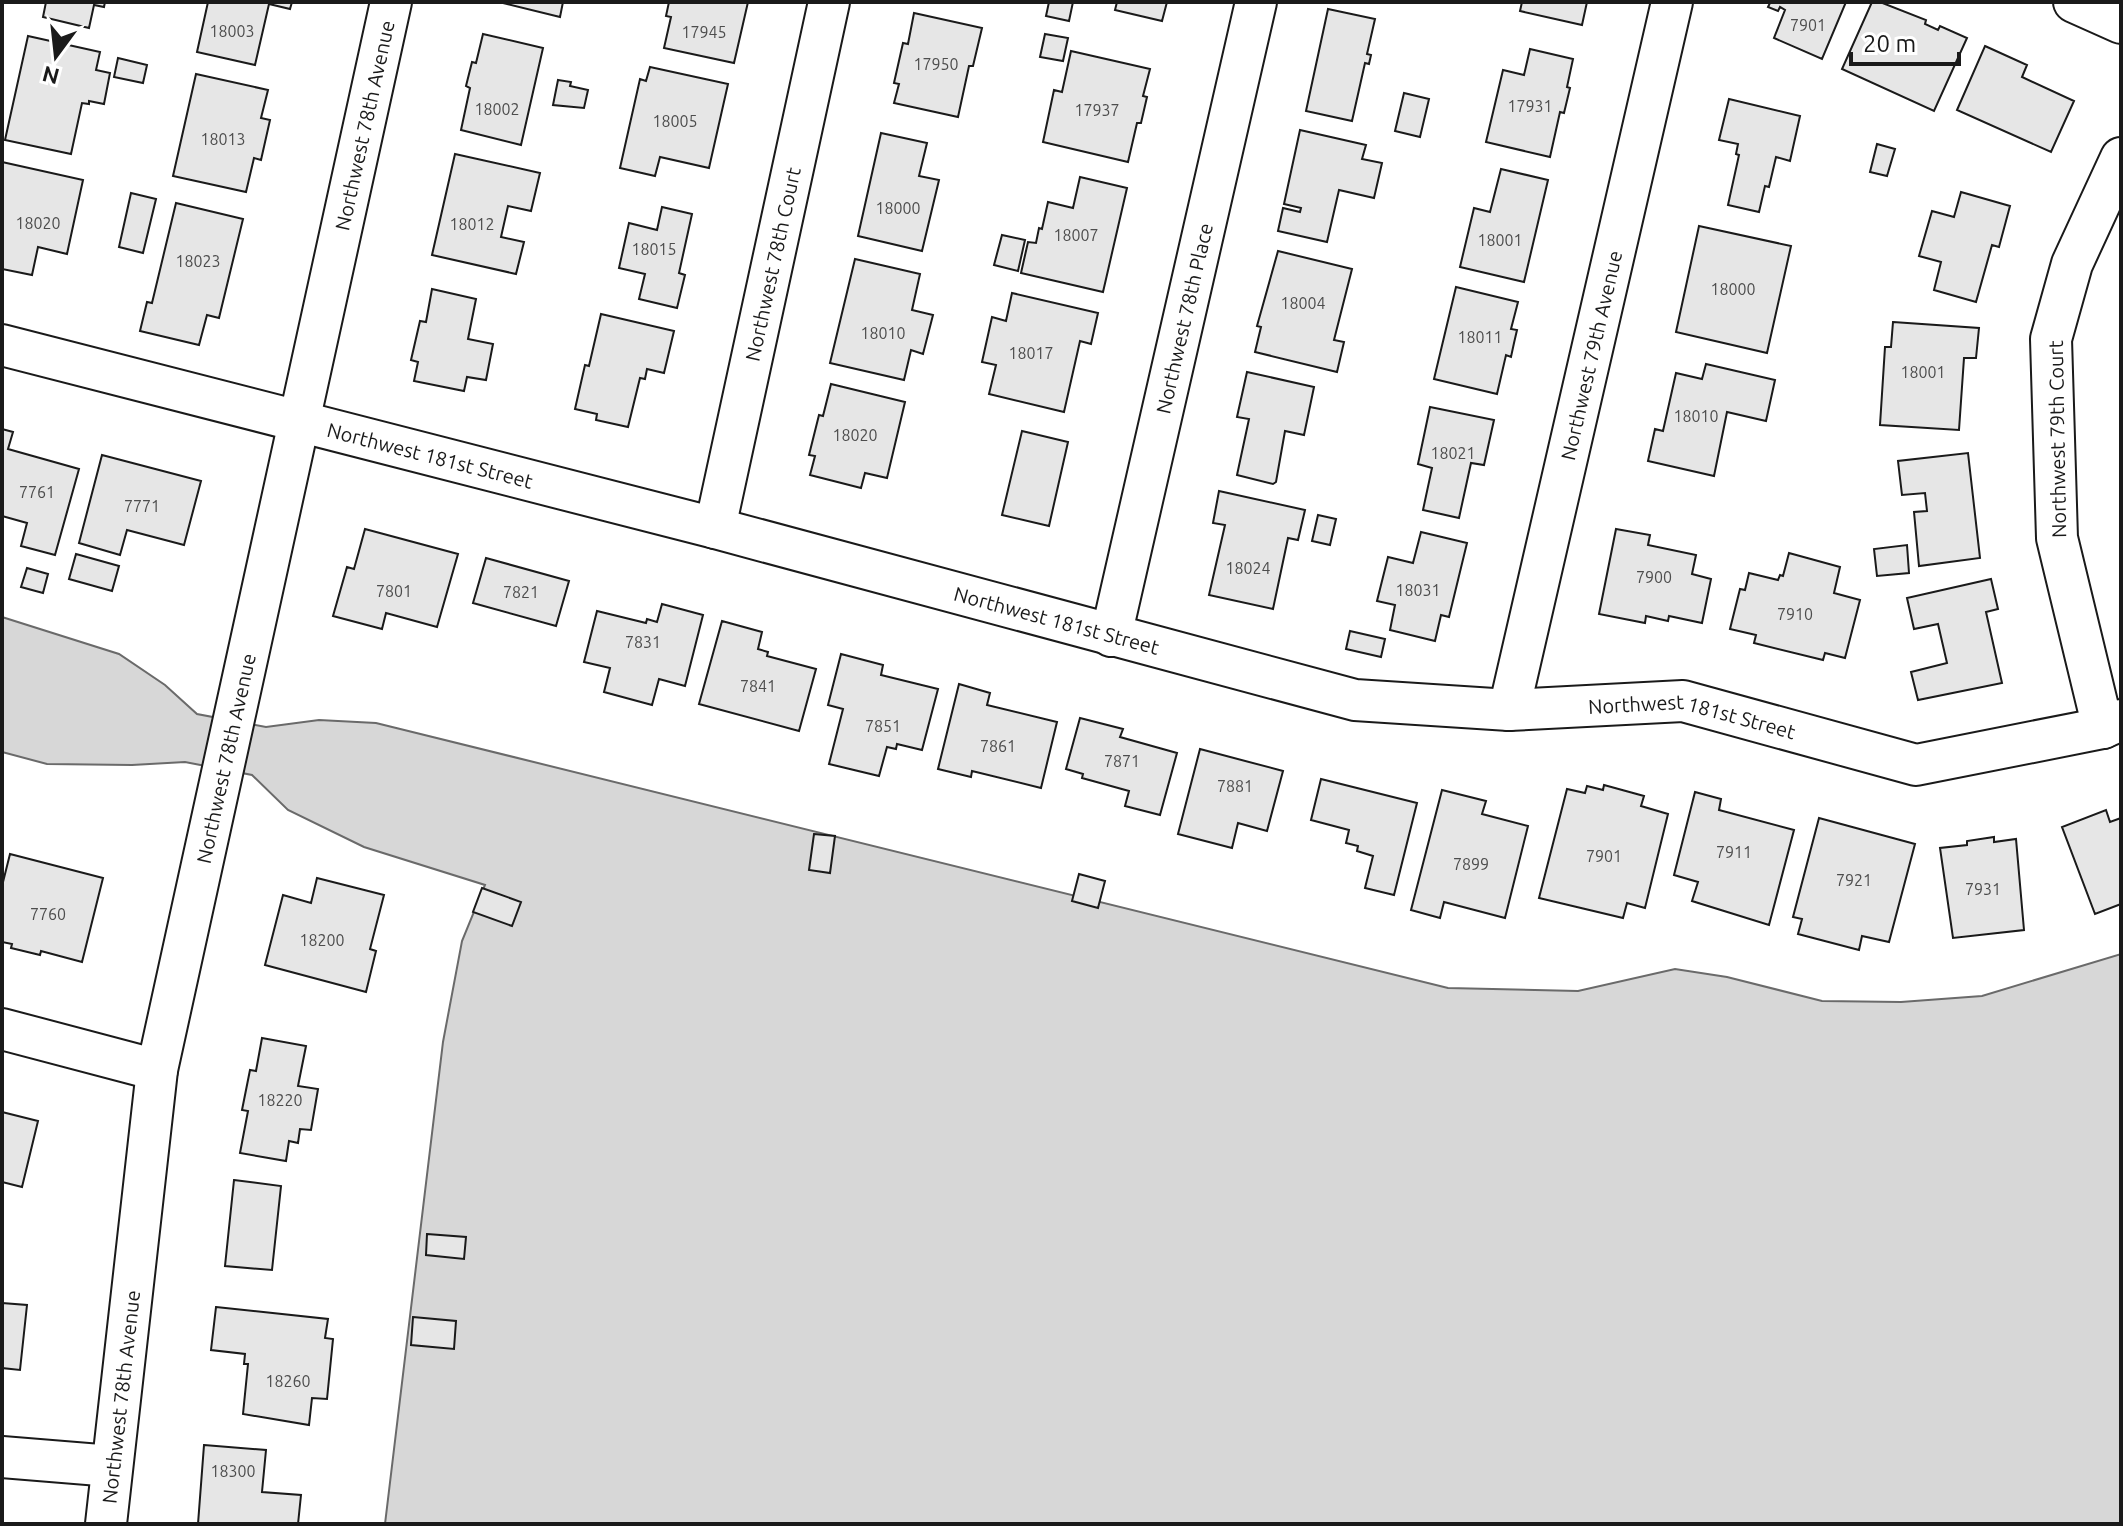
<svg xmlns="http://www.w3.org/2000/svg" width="2123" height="1526" font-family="Ubuntu,sans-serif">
	<rect width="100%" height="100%" fill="#fff"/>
	<!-- water -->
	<path fill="#d7d7d7" stroke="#6a6a6a" stroke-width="2" d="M2,617L119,654L165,685L197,714L266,727L319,720L376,723L1448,988L1578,991L1675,969L1727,977L1822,1001L1901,1002L1982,996L2121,954V1524H385L443,1042L462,941L485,885L364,847L288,810L252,775L185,762L132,765L47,764L2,752Z"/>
	<!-- building -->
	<path fill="#e6e6e6" stroke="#1a1a1a" stroke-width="2" d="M46,2H105L104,7L94,5L89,28L43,17Z
		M208,2H292L290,9L269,4L255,65L197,52Z
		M499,2H563L560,17Z
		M669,2H748L734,63L664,48L671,17L666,16Z
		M1049,2H1073L1069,21L1046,16Z
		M1117,2H1167L1162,21L1115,10Z
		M1522,2H1587L1582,25L1520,11Z
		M1768,2H1846L1822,59L1774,38L1785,10L1780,7L1778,11L1768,7L1770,3Z
		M1872,2H1880L1926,20L1925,24L1938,30L1940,26L1967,38L1934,111L1842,69Z
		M1328,9L1375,19L1367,54L1371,55L1369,64L1365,63L1352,121L1306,111Z
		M914,13L982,28L973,66H969L958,117L894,103L899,84L894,83L903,43L908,44Z
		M483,34L543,48L521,145L461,130L470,88L466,86L472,62L476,63Z
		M1045,34L1068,38L1063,61L1040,57Z
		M28,36L100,52L96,70L110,73L104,104L89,101V104L82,103L71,154L5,140Z
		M1985,46L2027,65L2022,77L2074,101L2051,152L1957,110Z
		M1530,49L1573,59L1567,87L1570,88L1564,113L1560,112L1550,157L1486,142L1503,70L1524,75Z
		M1071,51L1150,69L1143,96L1147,97L1141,123H1137L1128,162L1043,142L1054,90L1062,92Z
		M118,58L147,65L143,83L114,77Z
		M650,67L728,84L709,168L660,157L655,176L620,168L640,79L646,81Z
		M196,74L268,90L261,118L270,120L261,160L254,158L246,192L173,176Z
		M558,80L571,82L570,86L588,90L584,108L553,105Z
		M1404,93L1429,99L1420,137L1395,131Z
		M1729,99L1800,116L1790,161L1776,157L1769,187L1765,186L1759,212L1728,205L1739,155L1736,154L1738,144L1719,140Z
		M1300,130L1366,145L1362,159L1382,163L1374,198L1339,190L1327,242L1278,231L1283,208L1300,212L1301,208L1284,204Z
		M881,133L927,143L919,176L939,180L922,251L858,236Z
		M1877,144L1895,149L1887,176L1870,172Z
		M455,154L540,173L531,211L508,206L501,237L524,242L516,274L432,255Z
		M2,162L83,180L67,254L38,247L32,275L2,269Z
		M1501,169L1548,180L1524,282L1460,267L1474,208L1490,212Z
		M1080,177L1127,188L1103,292L1021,273L1028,242L1036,243L1039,228L1042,229L1048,202L1073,208Z
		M1961,192L2010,206L1999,247L1992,245L1976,302L1934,290L1941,262L1919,256L1932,211L1954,217Z
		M131,193L156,199L143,253L119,247Z
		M176,203L243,219L219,318L207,315L199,345L140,331L147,302L152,303Z
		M662,207L692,214L679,273L685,275L677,308L639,299L645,274L619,268L629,223L657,230Z
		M1699,226L1791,246L1767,353L1676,332Z
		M1002,235L1025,240L1018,271L994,265Z
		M1278,251L1352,269L1334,340L1344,342L1337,372L1255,352L1261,327L1257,326Z
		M855,259L920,274L912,310L933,315L923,354L911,350L904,380L830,363Z
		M1456,287L1518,302L1511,329L1517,330L1514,343L1511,357L1506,355L1497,394L1434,379Z
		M432,289L476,299L468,339L493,344L486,380L467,377L464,391L414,381L418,362L411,360L420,321L426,322Z
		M1012,293L1098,313L1091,344L1080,341L1064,412L989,394L996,365L982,362L992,317L1006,321Z
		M601,314L674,331L664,373L647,369L645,379L640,378L628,427L596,420L597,414L575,409L585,365L589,366Z
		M1893,322L1979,328L1976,358H1964L1959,430L1880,425L1885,347H1891Z
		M1706,364L1775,380L1766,421L1727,412L1714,476L1648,461L1655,429L1663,431L1676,373L1702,379Z
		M1247,372L1314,387L1304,435L1285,431L1276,482L1273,484L1237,475L1249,419L1237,417Z
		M831,384L905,402L887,478L865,473L861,488L810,475L815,456L809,455L819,415L823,416Z
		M1430,407L1494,420L1484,465L1471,463L1459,518L1423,510L1432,468L1418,464Z
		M2,429L13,432L8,449L79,469L55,555L21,546L27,523L2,516Z
		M1022,431L1068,442L1049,526L1002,515Z
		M1968,453L1980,558L1919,566L1914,512L1927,511L1925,493L1902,495L1898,461Z
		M102,455L201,481L184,545L127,530L120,555L79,543Z
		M1219,491L1305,510L1298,540L1288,538L1273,609L1209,595L1225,525L1213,523Z
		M1318,515L1336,519L1330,545L1312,541Z
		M365,529L458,554L437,627L386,613L382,629L333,616L347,567L354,569Z
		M1616,529L1650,535L1648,545L1696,555L1692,574L1711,579L1702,623L1669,616L1668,621L1646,616L1645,623L1599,614Z
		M1421,532L1467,543L1449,617L1441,615L1435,641L1390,630L1395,605L1377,601L1388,557L1413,563Z
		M1907,545L1909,573L1877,576L1874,549Z
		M1789,553L1840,567L1834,593L1860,600L1845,658L1825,653L1823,660L1754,643L1756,635L1730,629L1740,589L1745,590L1749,573L1778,580L1780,575L1783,576Z
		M76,554L119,566L112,591L69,579Z
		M486,558L569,581L556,626L473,603Z
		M27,568L48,574L43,593L21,587Z
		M1991,579L1998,609L1986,612L2002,683L1918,700L1911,672L1947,663L1938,624L1914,629L1907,598Z
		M662,604L703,615L685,686L659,679L652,705L604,692L610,668L584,662L597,611L646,623L647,619L657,622Z
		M722,621L762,632L758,649L768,652L767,656L816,669L799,731L699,704Z
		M1350,631L1385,639L1381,657L1346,649Z
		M841,654L883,665L881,675L938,689L922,750L897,744L896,749L887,747L879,776L829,764L843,709L828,705Z
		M959,684L990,693L987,705L1057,722L1041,788L972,771L971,777L938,769Z
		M1080,718L1123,729L1120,737L1177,753L1160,815L1125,806L1129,791L1082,778L1083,774L1066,769Z
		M1200,749L1283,771L1267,831L1238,823L1232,848L1178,834Z
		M1321,779L1417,803L1394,895L1365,888L1373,856L1357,851L1358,846L1346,843L1349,830L1311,820Z
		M1604,785L1644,796L1641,806L1668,814L1645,908L1627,903L1623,918L1539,898L1567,789L1585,793L1587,786L1603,790Z
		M1442,790L1486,801L1482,814L1528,826L1505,918L1444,902L1440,918L1411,910Z
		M1695,792L1721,799L1719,810L1794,830L1769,925L1692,901L1698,882L1674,875Z
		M2106,810L2110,822L2121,818V904L2095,914L2062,827Z
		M1819,818L1915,844L1889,942L1862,936L1859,950L1798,934L1802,919L1793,917Z
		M814,834L835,836L830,873L809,870Z
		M1994,837V842L2016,839L2024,930L1953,938L1940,848L1967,845V841Z
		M10,854L103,878L82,962L41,951L40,955L11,948L12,944L2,942V886Z
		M1079,874L1105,881L1098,908L1072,901Z
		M317,878L384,895L370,949L376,951L366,992L265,965L283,895L311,903Z
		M482,888L521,902L512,926L473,912Z
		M262,1038L306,1046L298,1086L318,1089L311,1130L300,1129L298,1143L289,1141L286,1161L240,1153L248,1111L242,1110L250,1070L256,1071Z
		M2,1112L38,1121L22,1187L2,1182Z
		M234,1180L281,1186L272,1270L225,1266Z
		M427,1234L466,1237L464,1259L426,1255Z
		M2,1303L27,1305L20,1370L2,1368Z
		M216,1307L328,1319L325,1338L333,1339L327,1399L312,1398L309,1425L243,1414L248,1364H244L245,1354L211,1350Z
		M413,1317L456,1321L454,1349L411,1345Z
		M204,1445L266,1450L262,1492L301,1495L298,1524H198Z"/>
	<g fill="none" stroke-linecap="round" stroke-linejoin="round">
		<defs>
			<g id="minor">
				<path d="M2074,2L2121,23"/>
				<path id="s1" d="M2,345L715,528L1355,700L1509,710L1683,701L1916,765L2103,728L2121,720"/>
				<path id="s2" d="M715,528L829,2"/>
				<path id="s3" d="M1111,636L1256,2"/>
				<path id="s4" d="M1509,710L1672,2"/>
				<path d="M2103,728L2057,538L2051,339L2072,264L2121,158"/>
				<path d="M2,1029L157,1070"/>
				<path d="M2,1457L112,1466"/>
				<path id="s5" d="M106,1524L157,1070L391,2"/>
			</g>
		</defs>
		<!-- minor casing -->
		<use href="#minor" stroke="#1a1a1a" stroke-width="44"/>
		<!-- minor -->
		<use href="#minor" stroke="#fff" stroke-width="40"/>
	</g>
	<g text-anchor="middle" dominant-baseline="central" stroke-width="6" stroke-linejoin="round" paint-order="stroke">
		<!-- number labels -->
		<g font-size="16" fill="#4d4d4d">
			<text x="1808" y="25">7901</text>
			<text x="232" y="31">18003</text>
			<text x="704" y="32">17945</text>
			<text x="936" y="64">17950</text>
			<text x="1530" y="106">17931</text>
			<text x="497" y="109">18002</text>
			<text x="1097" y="110">17937</text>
			<text x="675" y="121">18005</text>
			<text x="223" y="139">18013</text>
			<text x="898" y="208">18000</text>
			<text x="38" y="223">18020</text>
			<text x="472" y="224">18012</text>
			<text x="1076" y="235">18007</text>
			<text x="1500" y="240">18001</text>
			<text x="654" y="249">18015</text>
			<text x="198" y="261">18023</text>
			<text x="1733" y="289">18000</text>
			<text x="1303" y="303">18004</text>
			<text x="883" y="333">18010</text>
			<text x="1480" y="337">18011</text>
			<text x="1031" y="353">18017</text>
			<text x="1923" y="372">18001</text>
			<text x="1696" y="416">18010</text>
			<text x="855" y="435">18020</text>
			<text x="1453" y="453">18021</text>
			<text x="37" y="492">7761</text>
			<text x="142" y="506">7771</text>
			<text x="1248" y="568">18024</text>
			<text x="1654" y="577">7900</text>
			<text x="1418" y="590">18031</text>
			<text x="394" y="591">7801</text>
			<text x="521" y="592">7821</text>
			<text x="1795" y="614">7910</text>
			<text x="643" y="642">7831</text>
			<text x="758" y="686">7841</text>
			<text x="883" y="726">7851</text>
			<text x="998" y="746">7861</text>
			<text x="1122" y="761">7871</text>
			<text x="1235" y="786">7881</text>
			<text x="1734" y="852">7911</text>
			<text x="1604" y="856">7901</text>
			<text x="1471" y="864">7899</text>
			<text x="1854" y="880">7921</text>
			<text x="1983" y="889">7931</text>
			<text x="48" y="914">7760</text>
			<text x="322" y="940">18200</text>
			<text x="280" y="1100">18220</text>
			<text x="288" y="1381">18260</text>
			<text x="233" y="1471">18300</text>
		</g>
		<!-- street labels -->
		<g font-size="20" fill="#1a1a1a" stroke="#fff">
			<text stroke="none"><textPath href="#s5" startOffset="1424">Northwest 78th Avenue</textPath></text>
			<text stroke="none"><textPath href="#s2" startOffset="270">Northwest 78th Court</textPath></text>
			<text stroke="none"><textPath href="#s3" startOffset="326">Northwest 78th Place</textPath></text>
			<text stroke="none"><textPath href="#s4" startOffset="364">Northwest 79th Avenue</textPath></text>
			<text transform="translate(2057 439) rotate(-91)">Northwest 79th Court</text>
			<text stroke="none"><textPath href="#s1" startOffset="442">Northwest 181st Street</textPath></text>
			<text stroke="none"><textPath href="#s1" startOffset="1090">Northwest 181st Street</textPath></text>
			<text stroke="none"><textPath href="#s1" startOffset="1738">Northwest 181st Street</textPath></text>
			<text stroke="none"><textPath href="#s5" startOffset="776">Northwest 78th Avenue</textPath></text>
			<text stroke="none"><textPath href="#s5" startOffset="128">Northwest 78th Avenue</textPath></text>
		</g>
	</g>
	<!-- border -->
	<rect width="2123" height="1526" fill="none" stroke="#1a1a1a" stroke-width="8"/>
	<!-- north arrow -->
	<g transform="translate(56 56) rotate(195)" stroke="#ffffff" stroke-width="6" paint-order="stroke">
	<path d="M0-6L14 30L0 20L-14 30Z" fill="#1a1a1a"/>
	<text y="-12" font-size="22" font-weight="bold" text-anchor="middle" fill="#1a1a1a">N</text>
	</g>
	<!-- scale -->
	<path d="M1851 52v12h108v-12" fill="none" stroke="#1a1a1a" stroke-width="4"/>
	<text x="1863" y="52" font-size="24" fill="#1a1a1a" stroke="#ffffff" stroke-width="6" paint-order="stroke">20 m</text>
</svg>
